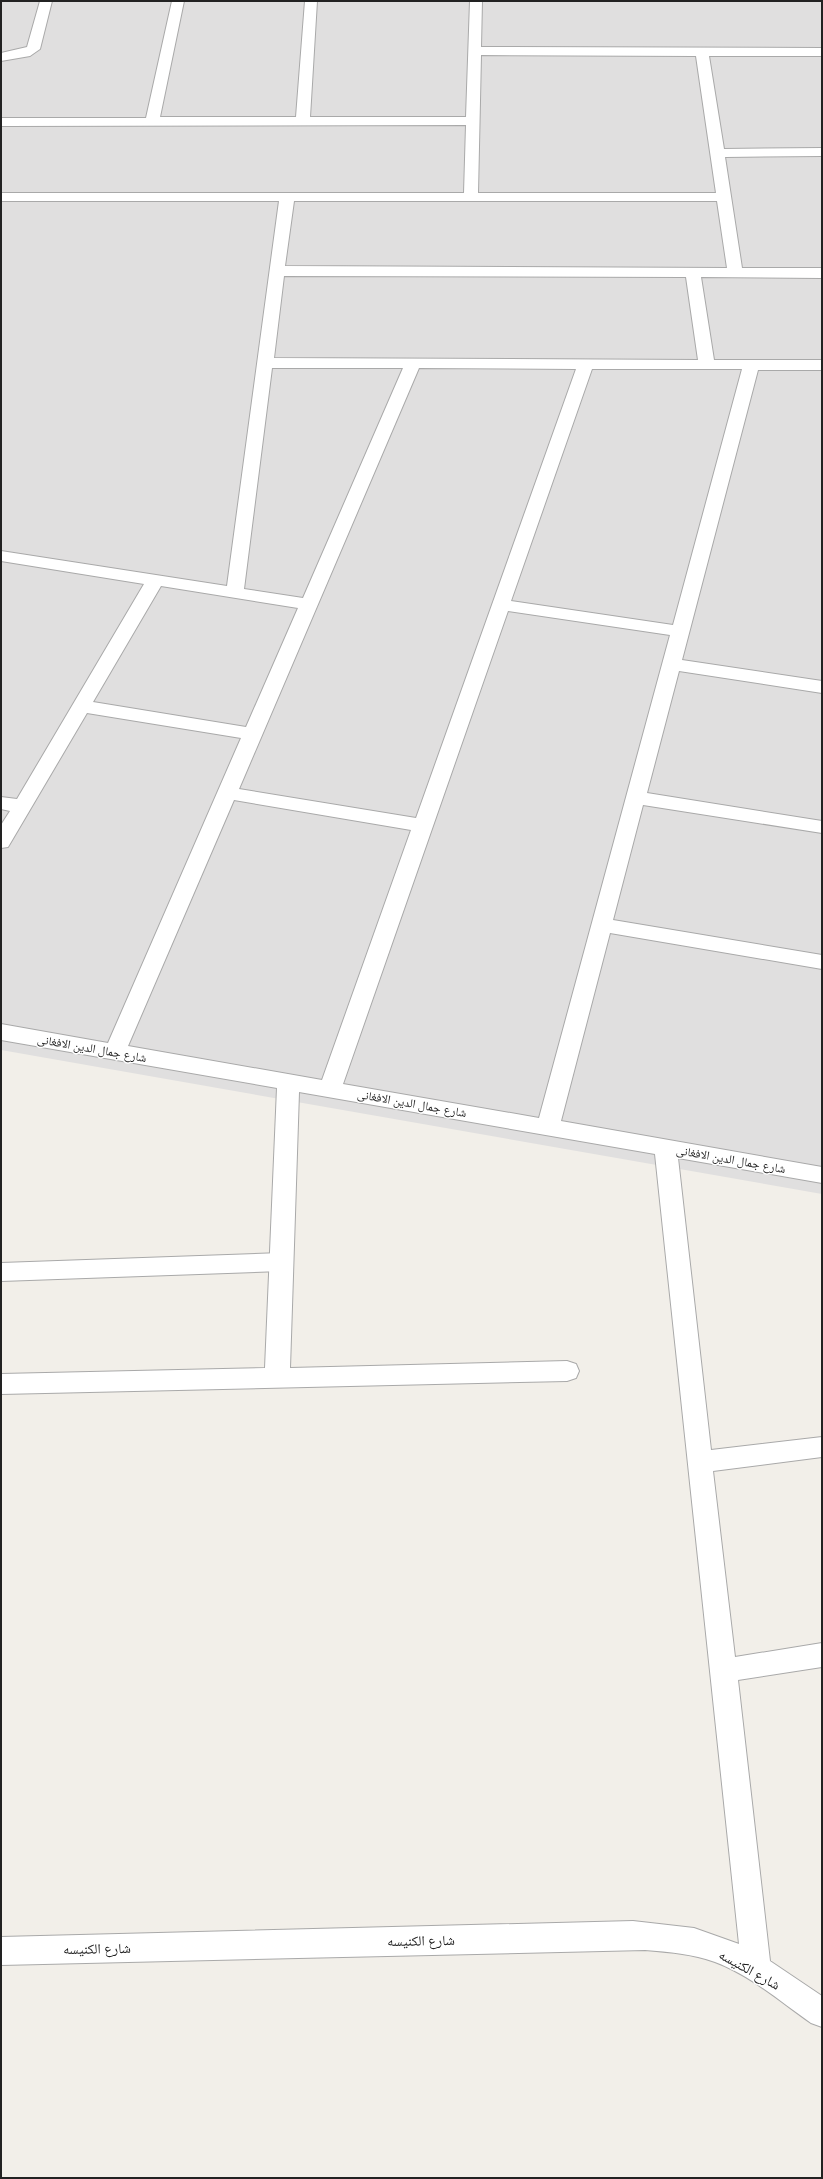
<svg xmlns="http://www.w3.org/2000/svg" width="823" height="2179" font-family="Lato,'Noto Naskh Arabic',sans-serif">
	<rect width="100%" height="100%" fill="#f2efe9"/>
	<!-- residential -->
	<path fill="#e0dfdf" d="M1,1H822V1194L1,1050Z"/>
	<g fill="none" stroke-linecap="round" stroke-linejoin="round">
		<defs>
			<path id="service" d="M281,1253L289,1256L293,1262L289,1268L281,1271L1,1281V1263Z"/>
			<path id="minor" d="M40,1H52L40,49L30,56L1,61V53L27,47Z
				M172,1H184L160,117H296L305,1H317L310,117H466L470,1H482L481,47L822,48V56H709L724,149L822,148V156L725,157L742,268H822V278L701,277L714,360H822V370H758L682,660L822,681V693L679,671L647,793L822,821V833L643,805L613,920L822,955V969L610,933L561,1121L822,1167V1183L678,1158L711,1450L822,1437V1457L713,1471L735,1657L822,1643V1667L738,1680L770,1961L822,1996V2027L811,2023C781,2002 750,1975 715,1962C693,1954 669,1952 645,1950L1,1965V1937L633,1921L694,1928L739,1944L655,1154L299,1092L290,1368L567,1361L576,1364L579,1371L576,1378L567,1381L1,1394V1374L265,1368L277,1088L1,1040V1024L108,1043L241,738L87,713L11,842L8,847L1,848V825L10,811L1,809V797L17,799L144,584L1,561V551L227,586L279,201H1V193H464L466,125L1,126V118H146ZM481,55L696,56L716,193H478ZM294,201H717L727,268L285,266ZM284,276L686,277L698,360L274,358ZM272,368H403L303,598L244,589ZM419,368L576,369L416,818L239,789ZM592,369H742L673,625L511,601ZM161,586L298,608L246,727L93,702ZM508,611L670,635L539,1118L343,1084ZM234,800L411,830L322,1080L128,1046Z"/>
		</defs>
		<!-- service casing -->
		<use href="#service" stroke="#a9a9a9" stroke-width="2"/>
		<!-- minor casing -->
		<use href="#minor" stroke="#a9a9a9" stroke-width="2"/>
		<!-- service -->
		<use href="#service" fill="#fff" fill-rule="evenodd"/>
		<!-- minor -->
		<use href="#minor" fill="#fff" fill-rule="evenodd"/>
	</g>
	<g text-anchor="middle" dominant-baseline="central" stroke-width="3" stroke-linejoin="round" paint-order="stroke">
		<!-- street labels -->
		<g font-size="12" fill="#222" stroke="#fff">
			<text transform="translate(92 1048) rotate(10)">شارع جمال الدين الافغانى</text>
			<text transform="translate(412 1103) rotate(10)">شارع جمال الدين الافغانى</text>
			<text transform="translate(731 1159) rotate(10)">شارع جمال الدين الافغانى</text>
		</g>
		<!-- near-street labels -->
		<g font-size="14" fill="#222" stroke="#fff">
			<text transform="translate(421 1940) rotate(-1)">شارع الكنيسه</text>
			<text transform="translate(97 1948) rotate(-1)">شارع الكنيسه</text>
			<text transform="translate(750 1969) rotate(29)">شارع الكنيسه</text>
		</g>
	</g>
	<!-- border -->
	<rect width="823" height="2179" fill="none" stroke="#222222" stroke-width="4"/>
</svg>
